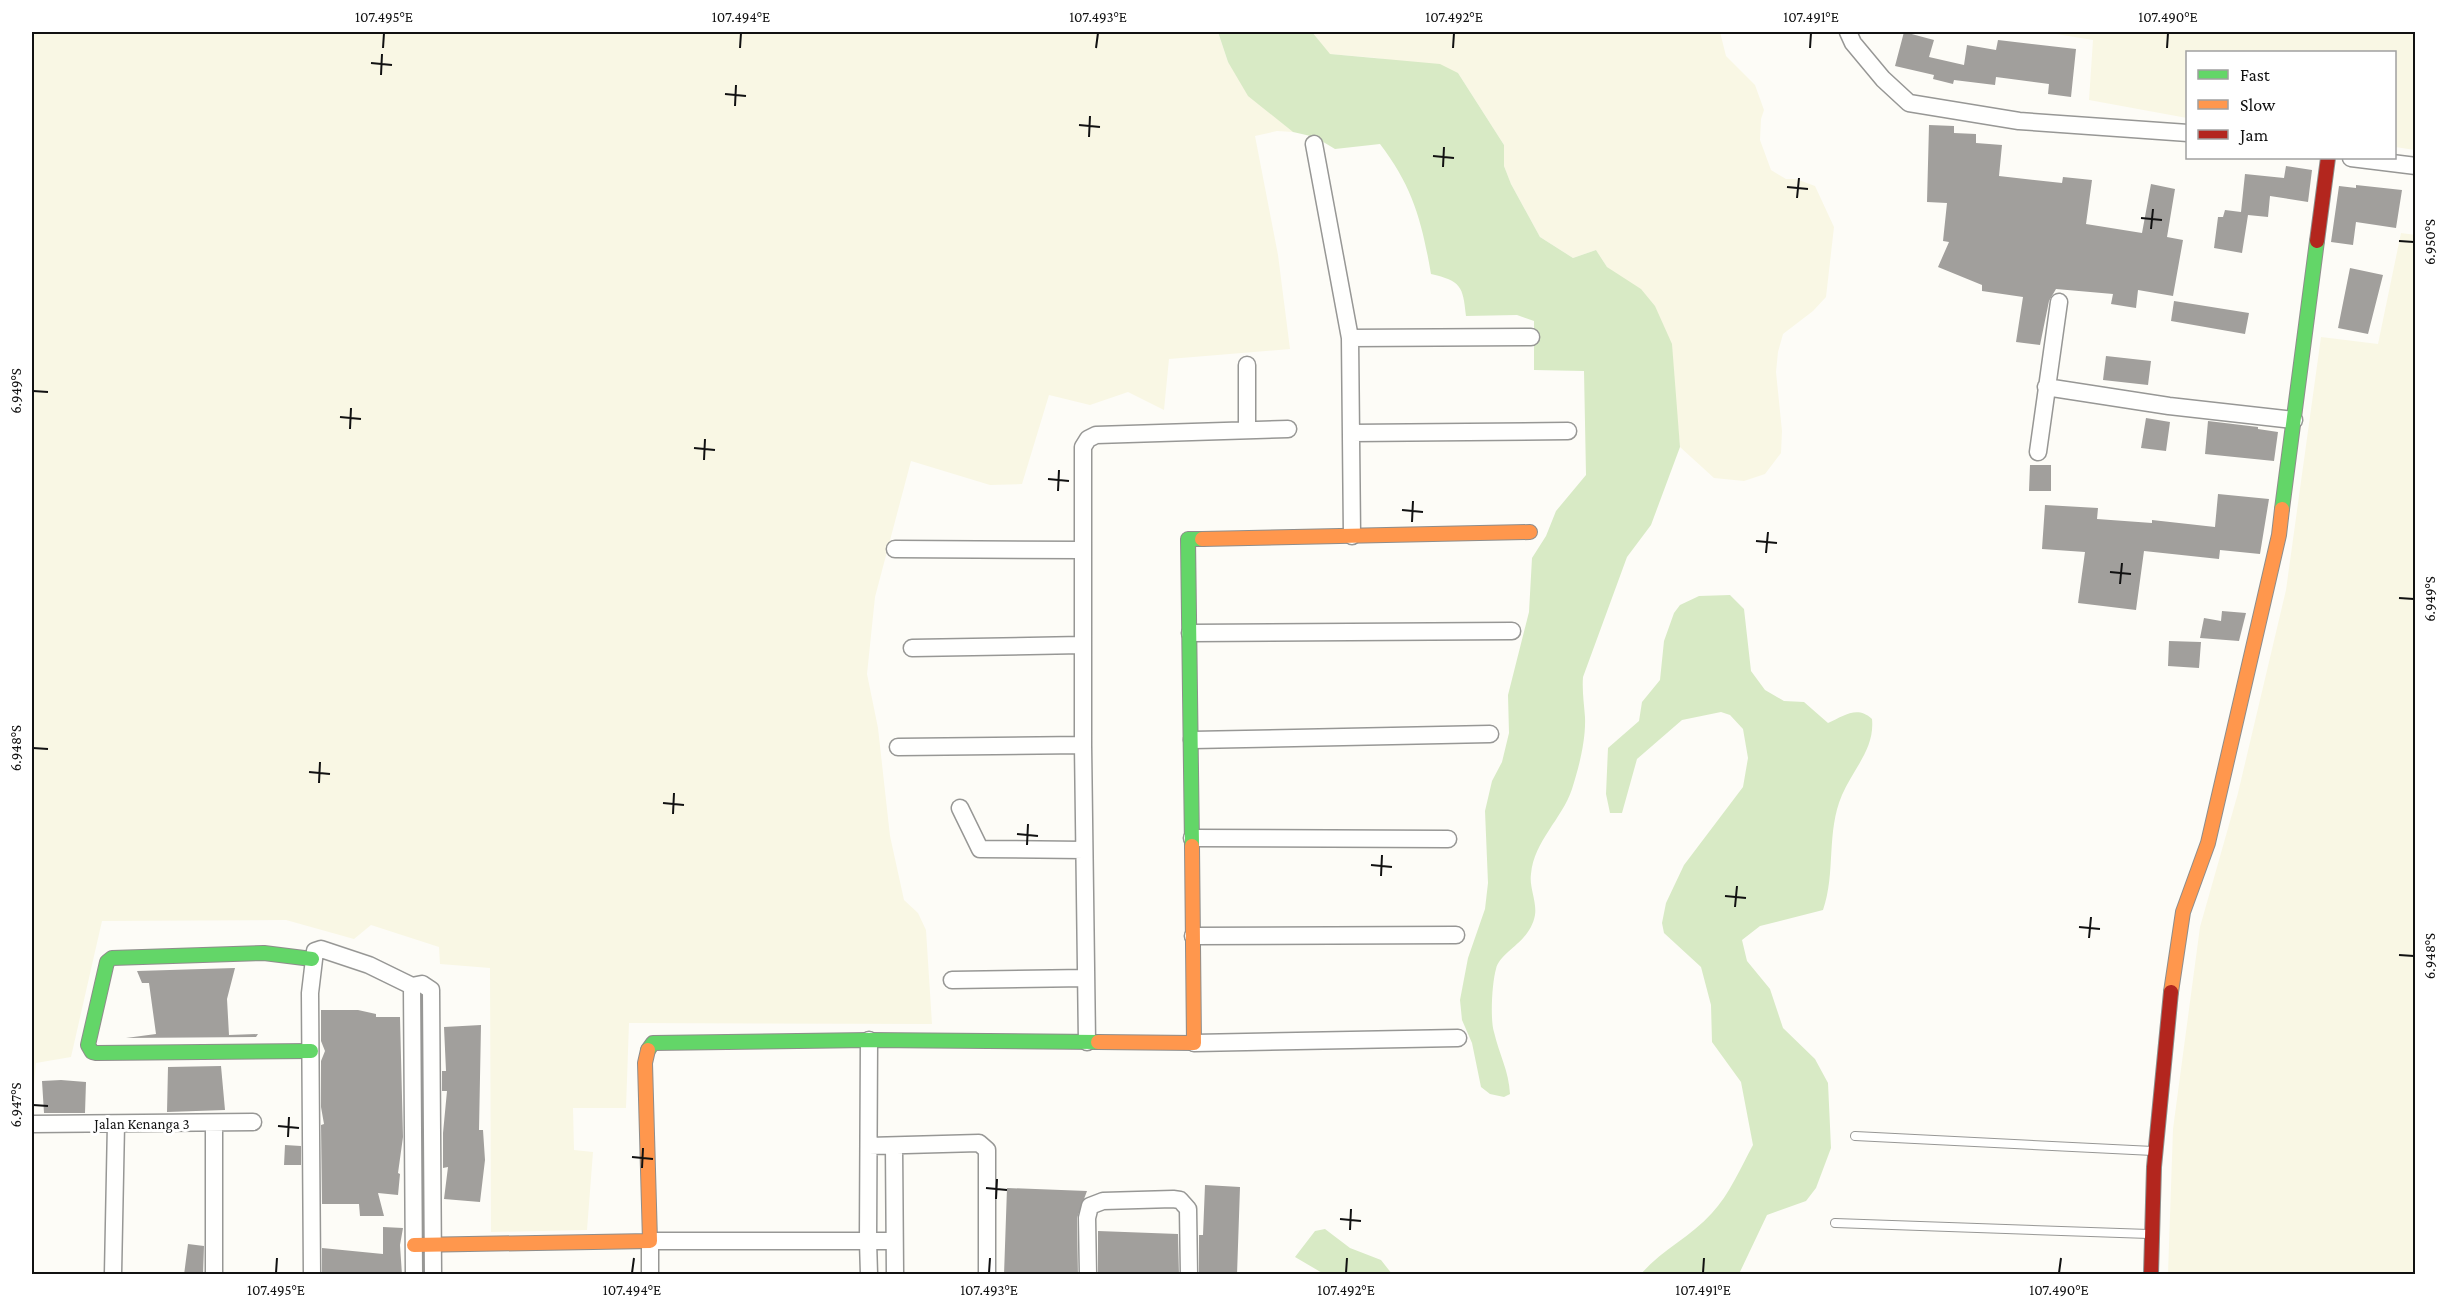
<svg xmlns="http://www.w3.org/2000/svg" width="2447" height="1306" font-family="'Crimson Pro',serif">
	<rect width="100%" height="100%" fill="#fdfcf7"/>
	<!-- farmland -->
	<path fill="#f9f7e4" d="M32,32H1218L1228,62L1274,116L1293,132L1277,131L1255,136L1278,255L1290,349L1169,359L1164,410L1128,392L1090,405L1049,395L1022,484L990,485L911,461L875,597L867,674L878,728L890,836L904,900L918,913L926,930L932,1024L629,1023L626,1108H573L574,1150L593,1152L587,1230L491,1232L490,968L440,964L439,947L371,925L354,939L286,920L102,921L71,1057L36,1063L32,1106Z
		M1312,32H1720L1726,56L1755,85L1764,110L1761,119L1760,140L1771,170L1786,179H1796L1815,186L1834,227L1826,297L1813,311L1783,334L1778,352L1776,372L1782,431L1781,453L1765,474L1744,481L1714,478L1680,447L1674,387L1623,279L1607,267L1596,250L1573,258L1540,237L1511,184L1504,166V145L1458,73L1377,58L1329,54Z
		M2044,32H2415V150L2395,147L2394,52H2188L2187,118L2089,100L2093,40Z
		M2401,233L2416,235L2415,1274H2168L2173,1129L2200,927L2238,793L2286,590L2321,337L2378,344Z"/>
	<!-- forest -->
	<path fill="#d8eac5" d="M1218,32H1312L1330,54L1440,64L1458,73L1504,145V166L1511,184L1540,237L1573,258L1596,250L1607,267L1641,289L1655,306L1672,344L1680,447L1651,525L1627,557L1583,677C1582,691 1584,703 1585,717C1586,740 1579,767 1572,789C1562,819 1534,841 1531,874C1529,887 1537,901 1535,915C1530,943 1500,951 1496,969C1492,982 1490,1020 1494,1032C1499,1054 1509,1071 1510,1094L1504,1097L1490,1094L1481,1087L1472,1043L1462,1020L1460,1000L1468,958L1485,909L1488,883L1485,811L1492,781L1502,762L1509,733L1508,695L1529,612L1532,558L1546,536L1556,511L1586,475L1584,371L1534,370V321L1517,315L1466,316C1463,286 1461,281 1431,274C1422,222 1413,187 1380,144L1335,149L1315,137L1293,132L1248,96L1228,62Z
		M1730,595L1744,609L1751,671L1765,690L1784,701L1804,702L1828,723C1844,716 1857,705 1872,719C1875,749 1853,769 1842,795C1826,832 1836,873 1823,910L1760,926L1742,940L1747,961L1770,989L1783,1028L1815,1059L1828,1083L1831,1148L1816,1188L1806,1201L1767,1215L1739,1274H1641C1661,1250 1691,1237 1712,1213C1729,1195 1741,1167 1753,1145L1741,1082L1712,1042L1711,1005L1701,967L1664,933L1662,923L1666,903L1684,865L1743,787L1748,758L1743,729L1730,715L1721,712L1682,720L1637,759L1622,813H1610L1606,794L1608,748L1639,721L1642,702L1660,680L1664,641L1674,613L1680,605L1699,596Z
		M1325,1229L1350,1248L1381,1260L1392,1274H1324L1295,1257L1315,1231Z"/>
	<!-- building -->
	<path fill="#a19f9c" d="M1904,32L1934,40L1929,57L1964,65L1967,45L1996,50L1998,40L2076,49L2071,97L2048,94L2049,84L1996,77L1995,85L1954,80L1953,84L1933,79L1934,75L1895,66Z
		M1929,125L1954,126V133L1976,134V143L2002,145L1999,176L2062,183L2063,177L2092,180L2086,224L2142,233L2151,184L2175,189L2167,237L2183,240L2173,296L2138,290L2136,308L2111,304L2113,294L2056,289L2049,301L2040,345L2016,342L2023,297L1982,291V285L1938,267L1949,242L1943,241L1947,203L1927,202Z
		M2286,166L2312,170L2308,202L2270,196L2268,217L2248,215L2242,253L2214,248L2218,217H2223L2225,210L2241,212L2245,174L2284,178Z
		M2356,185L2402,190L2396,228L2356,222L2353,245L2331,242L2339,186L2356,188Z
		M2350,268L2383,275L2368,334L2338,328Z
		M2174,301L2249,313L2245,334L2171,321Z
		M2106,356L2151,361L2148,385L2103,380Z
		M2146,418L2170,422L2166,451L2141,448Z
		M2208,421L2258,427V429L2278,432L2274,461L2205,454Z
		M2030,465H2051V491H2029Z
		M2218,494L2269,499L2260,554L2220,550L2219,559L2144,551L2136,610L2078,603L2085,552L2042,549L2045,505L2098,508L2097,519L2152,523V520L2215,527Z
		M2222,611L2246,613L2239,641L2200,638L2204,618L2221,621Z
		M2169,641L2201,642L2199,668L2168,666Z
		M235,968L227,999L229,1035L258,1034L256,1037L126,1038L156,1034L149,983H142L137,971Z
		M321,1010H358L376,1014V1017H400L403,1137L398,1173L400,1174L398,1195L378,1193L384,1216H360L359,1204H322L321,1125L324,1124L321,1107V1061L325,1051L321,1041Z
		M481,1025L479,1130H483L485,1160L480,1202L444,1199L448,1167L443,1168V1133L447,1091H442V1071H446L444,1027Z
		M221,1066L225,1110L167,1112L168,1067Z
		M61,1080L86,1082L85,1113H44L42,1081Z
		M285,1145L301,1146V1165H284Z
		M1205,1185L1240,1187L1237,1275H1199V1235H1203Z
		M1007,1188L1087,1191L1077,1218L1078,1275H1004Z
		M383,1227L403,1228L400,1245L402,1275H322V1248L383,1254Z
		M1098,1231L1178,1234L1179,1275H1098Z
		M188,1244L204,1246L203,1275H184Z"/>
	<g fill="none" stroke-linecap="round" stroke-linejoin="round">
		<defs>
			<path id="lane" d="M1855,1136L2153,1151
				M1835,1223L2149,1234"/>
			<path id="street" d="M1848,32L1853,43L1883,79L1909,103L2019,121L2188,133
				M1314,144L1350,338
				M2351,158L2416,166
				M2046,387L2169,406L2294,420
				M1247,430V365
				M1351,433L1568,431
				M2038,452L2059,302
				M1352,536L1350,338L1531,337
				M895,549L1082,550
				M1190,633L1512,631
				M912,648L1082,645
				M1192,740L1490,734
				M898,747L1083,745
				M960,808L980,849L1084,850
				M1192,838L1448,839
				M1193,936L1456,935
				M952,980L1086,978
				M412,986L414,1274
				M1087,1042L1083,745V447L1088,439L1096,435L1288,429
				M1194,1043L1458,1038
				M32,1124L253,1122
				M214,1124V1274
				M869,1146L979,1143L987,1150V1274
				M894,1146L895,1274
				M113,1274L116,1124
				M312,1274L310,993L315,951L321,949L369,965L412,986L422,984L431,990L433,1274
				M650,1274V1241H868L869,1040
				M869,1274L868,1241H894
				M1088,1274L1087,1218L1090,1206L1103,1201L1173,1199L1180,1200L1188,1209L1189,1274"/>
			<path id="fast" d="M2282,509L2317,241
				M1192,846L1188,539H1202
				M648,1050L653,1043L869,1040L1098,1042
				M311,1051L96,1053L92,1052L88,1045L107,962L112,958L264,953L312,959"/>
			<path id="slow" d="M1202,539L1530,532
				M2171,992L2183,912L2208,843L2279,535L2282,509
				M1098,1042L1194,1043L1192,846
				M414,1245L650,1241L645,1063L648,1050"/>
			<path id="jam" d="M2317,241L2328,158
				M2151,1274L2154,1167L2171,992"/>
		</defs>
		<!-- lane casing -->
		<use href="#lane" stroke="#979795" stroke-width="10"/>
		<!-- street casing -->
		<use href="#street" stroke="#979795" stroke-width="19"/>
		<!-- fast casing -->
		<use href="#fast" stroke="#8e8d8b" stroke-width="16"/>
		<!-- slow casing -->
		<use href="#slow" stroke="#8e8d8b" stroke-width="16"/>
		<!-- jam casing -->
		<use href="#jam" stroke="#8e8d8b" stroke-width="16"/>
		<!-- lane -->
		<use href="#lane" stroke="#fffffe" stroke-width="8"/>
		<!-- street -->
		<use href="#street" stroke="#fffffe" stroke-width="16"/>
		<!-- fast -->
		<use href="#fast" stroke="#63d668" stroke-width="14"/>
		<!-- slow -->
		<use href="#slow" stroke="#ff974d" stroke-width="14"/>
		<!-- jam -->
		<use href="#jam" stroke="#b3261e" stroke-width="14"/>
	</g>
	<!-- ticks -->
	<path fill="none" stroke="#111" stroke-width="2" d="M383,48L384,33M740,48L741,33M1096,48L1098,33M1453,48L1454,33M1810,48L1811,33M2167,48L2168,33M371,63L392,65M381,75L382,54M725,94L746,96M735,106L736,85M1079,125L1100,127M1089,137L1090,116M1433,156L1454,158M1443,167L1444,147M1787,187L1808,189M1797,198L1799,178M2141,218L2162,220M2151,229L2153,209M2399,241L2414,242M33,391L48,392M340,417L361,419M350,429L351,408M694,448L715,450M704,460L705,439M1048,479L1069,481M1058,491L1059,470M1402,510L1423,512M1412,522L1413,501M1756,541L1777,543M1766,553L1768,532M2110,572L2131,574M2120,584L2122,563M2399,598L2414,599M33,748L48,749M309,772L330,774M319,783L320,762M663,803L684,805M673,814L674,793M1017,834L1038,836M1027,845L1028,824M1371,865L1392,867M1381,876L1382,855M1725,896L1746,898M1735,907L1737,886M2079,927L2100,929M2089,938L2091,917M2399,955L2414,956M33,1105L48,1106M278,1126L299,1128M288,1137L289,1117M632,1157L653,1159M642,1168L643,1148M986,1188L1007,1190M996,1199L997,1179M1340,1219L1361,1221M1350,1230L1351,1209M276,1273L277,1258M632,1273L634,1258M989,1273L990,1258M1346,1273L1347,1258M1703,1273L1704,1258M2059,1273L2061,1258"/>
	<g text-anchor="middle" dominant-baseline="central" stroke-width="6" stroke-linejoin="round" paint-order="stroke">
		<!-- street labels -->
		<g font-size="15" fill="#111" stroke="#fff">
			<text x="142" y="1124">Jalan Kenanga 3</text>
		</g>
	</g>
	<!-- border -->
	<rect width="2447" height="1306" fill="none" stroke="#ffffff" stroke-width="66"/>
	<!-- legend -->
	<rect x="2186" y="51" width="210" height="108" fill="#ffffff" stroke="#a0a0a0" stroke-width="1.5"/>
	<rect x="2198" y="70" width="30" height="9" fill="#63d668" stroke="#a0a0a0" stroke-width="1.5"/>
	<text x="2240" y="81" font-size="18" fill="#111111">Fast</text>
	<rect x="2198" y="100" width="30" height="9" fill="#ff974d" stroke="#a0a0a0" stroke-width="1.5"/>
	<text x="2240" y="111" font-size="18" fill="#111111">Slow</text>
	<rect x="2198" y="130" width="30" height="9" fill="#b3261e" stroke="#a0a0a0" stroke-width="1.5"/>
	<text x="2240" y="141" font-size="18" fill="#111111">Jam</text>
	<rect x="33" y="33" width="2381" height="1240" fill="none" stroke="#111" stroke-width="2"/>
	<g font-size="15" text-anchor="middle" fill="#111">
		<text x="384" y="22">107.495°E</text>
		<text x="741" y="22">107.494°E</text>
		<text x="1098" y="22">107.493°E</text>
		<text x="1454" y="22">107.492°E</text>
		<text x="1811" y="22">107.491°E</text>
		<text x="2168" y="22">107.490°E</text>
		<text transform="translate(2430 242) rotate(-90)" y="5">6.950°S</text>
		<text transform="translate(16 391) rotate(-90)" y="5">6.949°S</text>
		<text transform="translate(2430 599) rotate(-90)" y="5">6.949°S</text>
		<text transform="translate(16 748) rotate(-90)" y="5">6.948°S</text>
		<text transform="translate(2430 956) rotate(-90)" y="5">6.948°S</text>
		<text transform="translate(16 1105) rotate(-90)" y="5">6.947°S</text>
		<text x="276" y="1295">107.495°E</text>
		<text x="632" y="1295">107.494°E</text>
		<text x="989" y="1295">107.493°E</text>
		<text x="1346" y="1295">107.492°E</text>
		<text x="1703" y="1295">107.491°E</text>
		<text x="2059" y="1295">107.490°E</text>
	</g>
</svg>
